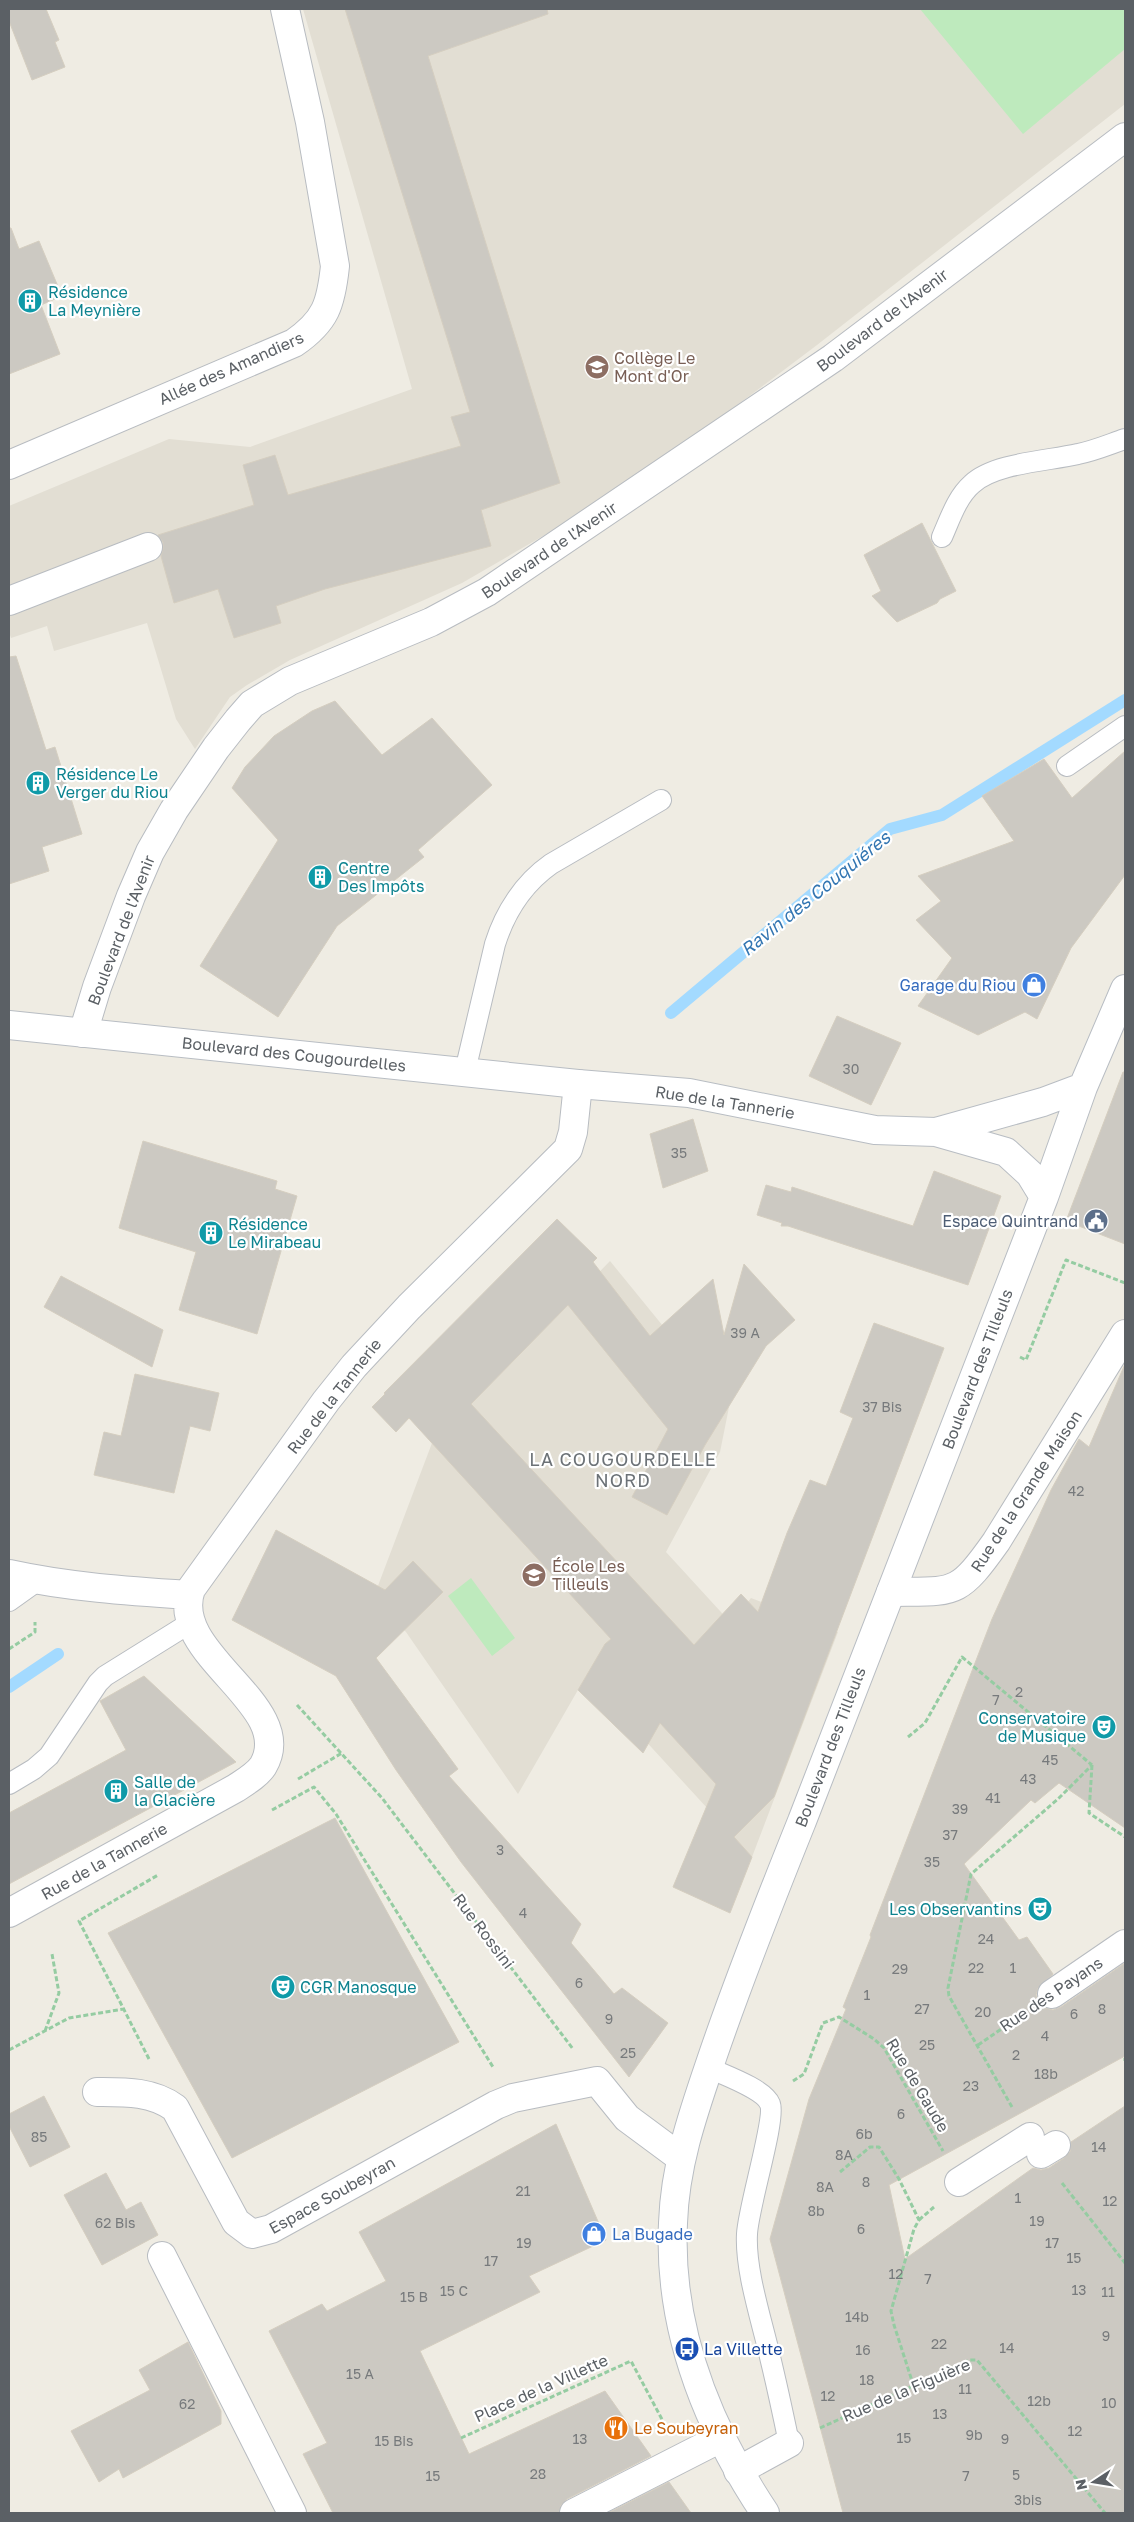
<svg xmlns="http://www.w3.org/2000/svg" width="1134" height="2522" font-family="'Golos Text',sans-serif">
	<rect width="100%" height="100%" fill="#efece3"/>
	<!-- education -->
	<path fill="#e2ded3" d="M303,9H1125V104L817,345L663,461L574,518L462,583L290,660L247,685L230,697L195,749L176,719L147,623L54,651L47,626L11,638L9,632V506L169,439L250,447L412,389Z
		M610,1261L729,1407L720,1452L666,1552L731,1623L751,1598L838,1632L752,1857L586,1676L518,1794L406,1632L373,1599L432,1443Z"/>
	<!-- green -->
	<path fill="#beeabd" d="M920,9H1125V49L1023,134Z
		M471,1578L515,1638L492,1656L448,1596Z"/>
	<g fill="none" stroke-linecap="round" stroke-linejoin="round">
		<!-- stream -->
		<path stroke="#a3daff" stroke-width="12" d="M671,1013L890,829L942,815L1125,700
			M9,1687L58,1654"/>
	</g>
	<!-- building -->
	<path fill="#ccc9c2" stroke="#d5cec0" d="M9,9H46L59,40L55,42L65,67L32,80L9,21Z
		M345,9H547L548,14L428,56L560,483L481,510L491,546L325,589L276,606L281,623L234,638L218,589L174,603L161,556L163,549V542L158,535L254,505L243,465L275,455L288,495L461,446L451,417L470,412Z
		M9,228H11L19,249L39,241L62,296L41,305L60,354L9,374Z
		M922,523L956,591L940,599L937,603L897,622L872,596L881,591L864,555Z
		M16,656L46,750L55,747L82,834L42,847L49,871L9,884V657Z
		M335,701L382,755L432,718L492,785L418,850L424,857L337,926L278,1017L200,966L278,840L232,788L245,767L274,736L312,711Z
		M1125,751V875L1071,948L1037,1019L1025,1012L978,1035L918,1006L952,958L916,920L941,901L918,876L1014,841L982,796L1044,759L1072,798Z
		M837,1016L901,1043L871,1105L809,1076Z
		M1123,1072H1125V1244L1066,1221Z
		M693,1119L708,1171L663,1188L650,1134Z
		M143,1141L277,1181L275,1189L297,1196L257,1334L179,1310L196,1252L119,1228Z
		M934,1171L1001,1196L968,1285L788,1226H781L782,1223L757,1215L766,1185L791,1192L792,1187L913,1226Z
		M557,1219L597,1258L593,1262L650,1336L713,1279L724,1335L744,1264L795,1320L766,1346L705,1445L667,1515L632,1497L668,1429L568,1305L471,1404L694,1645L741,1594L758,1612L787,1533L810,1480L826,1486L853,1418L840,1412L874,1323L944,1348L774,1797L734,1837L752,1857L730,1913L673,1887L716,1784L660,1723L643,1753L578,1690L605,1644L611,1639L409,1418L396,1432L372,1407L385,1394L384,1393Z
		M61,1276L163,1330L152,1367L44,1307Z
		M1125,1364V1828L1059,1783L1035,1803L1031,1800L964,1864L1019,1940L1027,1937L1053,1974L1038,1988L1036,1995L1039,2002L1045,2008L1053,2010L1061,2007L1125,1963V2056L889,2185L905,2259L1033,2168L1041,2170L1049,2168L1064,2158L1070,2152L1071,2142L1125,2106V2513H843L770,2239L809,2099L846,2009L843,2007L871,1937L870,1935L992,1619L1051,1490L1079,1439L1089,1447Z
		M135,1374L219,1393L210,1431L190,1426L174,1493L94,1475L104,1432L121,1436Z
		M276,1530L385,1590L413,1561L443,1592L376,1658L458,1769L449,1776L581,1924L571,1943L614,1994L622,1988L668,2023L629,2077L461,1862L396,1770L336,1676L232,1620Z
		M144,1676L236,1762L9,1884V1813L126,1750L100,1701Z
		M335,1818L459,2042L232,2158L108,1933Z
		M44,2096L70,2147L30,2167L9,2126V2114Z
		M556,2124L606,2240L529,2276L540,2292L420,2351L469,2454L605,2391L651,2456L567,2499L561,2505L559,2513H333L303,2454L327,2443L269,2331L322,2304L327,2311L386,2281L359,2232Z
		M106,2173L126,2210L141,2202L158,2235L102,2265L64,2195Z
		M188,2342L221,2411V2424L123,2478L119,2469L99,2482L71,2431L150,2390L139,2370Z
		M669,2482L691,2513H608Z"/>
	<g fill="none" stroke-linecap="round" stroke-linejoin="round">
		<defs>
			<path id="lane" d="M942,537C950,519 957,497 972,484C994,463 1048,461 1078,454C1094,451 1110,444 1125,439
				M1067,766L1125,726
				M465,1071L495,944C505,912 524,883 551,864L661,800
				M9,1601L37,1581
				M9,1784L34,1769L49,1756L98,1683L105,1676L190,1623
				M709,2068C724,2075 764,2089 770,2104C776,2119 748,2208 747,2234C745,2271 762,2321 770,2357C777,2386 783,2414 789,2443"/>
			<path id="street" d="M9,465L294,343C326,321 331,304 335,266L310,122L285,9
				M9,601L148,547
				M83,1033L97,987L131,896L150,852L174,810L216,748L238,720L252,704L290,681L431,622L487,592L833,358L1125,137
				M9,1574C68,1587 128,1591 189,1595
				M891,1592C955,1591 957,1597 996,1542L1125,1334
				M9,1913L236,1788C245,1782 257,1775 263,1766C299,1705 167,1655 191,1589L326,1401L354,1366L409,1307L568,1149L573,1132L578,1084
				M1052,1994L1125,1944
				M97,2092C124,2092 152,2091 175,2108L236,2222L252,2234L271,2229L496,2105L513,2098L597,2081L627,2118L681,2158
				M1041,2154L1056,2145
				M959,2182L1030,2137
				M162,2256L292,2513
				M738,2471L789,2443
				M574,2513L721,2438"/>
			<path id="secondary" d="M9,1025L578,1084L689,1093L875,1130L936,1132L1006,1152L1030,1174L1044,1197
				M936,1132L1043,1102L1083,1087
				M765,2513C707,2426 668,2328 673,2223C675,2162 695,2108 714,2052C741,1974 771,1898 802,1821C883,1613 964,1405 1044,1197L1083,1087L1125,989"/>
		</defs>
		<!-- lane casing -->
		<use href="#lane" stroke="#b8bcc1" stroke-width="22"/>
		<!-- street casing -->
		<use href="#street" stroke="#b8bcc1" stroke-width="30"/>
		<!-- secondary casing -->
		<use href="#secondary" stroke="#b8bdc3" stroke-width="30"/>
		<!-- path -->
		<path stroke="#95cca2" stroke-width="3" stroke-dasharray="5 2.5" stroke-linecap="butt" d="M1020,1357L1026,1360L1066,1260L1125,1283
			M9,1649L35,1632V1622
			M297,1705L382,1798L573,2049
			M908,1737L925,1723L962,1657L1092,1765
			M1092,1765L1089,1813L1125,1837
			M298,1779L342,1753
			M272,1810L314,1787L336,1814L493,2067
			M45,2031L59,1993L52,1954
			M978,2045L1023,2014
			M9,2050L69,2018L124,2009
			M1125,2058V2061
			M149,2059L79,1921L158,1875
			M793,2081L804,2074L823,2023L839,2017L874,2039L884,2048L943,2151
			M1012,2107L949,1996L948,1988L971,1874L1058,1799L1092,1765
			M840,2172L870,2147H879L899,2179L919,2220L914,2229L891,2311L894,2325L913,2384
			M1062,2183L1125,2263
			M919,2220L934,2207
			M820,2428L970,2360H977L1105,2513
			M461,2438L631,2361L665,2425"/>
		<!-- lane -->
		<use href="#lane" stroke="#fff" stroke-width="20"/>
		<!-- street -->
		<use href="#street" stroke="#fff" stroke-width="28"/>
		<!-- secondary -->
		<use href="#secondary" stroke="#fff" stroke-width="28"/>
	</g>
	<!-- icons -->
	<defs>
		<symbol id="building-disc" viewBox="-11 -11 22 22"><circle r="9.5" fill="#0f9aa8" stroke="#fff"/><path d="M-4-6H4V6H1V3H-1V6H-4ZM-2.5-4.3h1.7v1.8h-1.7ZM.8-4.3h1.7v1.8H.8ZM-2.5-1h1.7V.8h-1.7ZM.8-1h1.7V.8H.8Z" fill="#fff"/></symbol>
		<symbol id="school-disc" viewBox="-11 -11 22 22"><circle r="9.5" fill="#8d6e63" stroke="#fff"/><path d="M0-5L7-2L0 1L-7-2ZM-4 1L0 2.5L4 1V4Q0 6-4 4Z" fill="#fff"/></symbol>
		<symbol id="shop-disc" viewBox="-11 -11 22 22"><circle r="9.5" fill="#3f7fe0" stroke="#fff"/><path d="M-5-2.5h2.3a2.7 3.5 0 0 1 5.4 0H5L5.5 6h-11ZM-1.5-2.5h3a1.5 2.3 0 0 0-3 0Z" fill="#fff"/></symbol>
		<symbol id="civic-disc" viewBox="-11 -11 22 22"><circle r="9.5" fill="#5c6f8a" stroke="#fff"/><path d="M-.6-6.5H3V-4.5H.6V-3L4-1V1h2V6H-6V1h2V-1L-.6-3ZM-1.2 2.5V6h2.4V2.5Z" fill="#fff"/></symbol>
		<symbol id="theatre-disc" viewBox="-11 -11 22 22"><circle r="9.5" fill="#0f9aa8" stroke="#fff"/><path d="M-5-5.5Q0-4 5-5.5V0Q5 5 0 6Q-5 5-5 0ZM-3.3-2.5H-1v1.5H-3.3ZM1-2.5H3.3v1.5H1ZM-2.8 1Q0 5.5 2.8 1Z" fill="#fff"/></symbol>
		<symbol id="bus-disc" viewBox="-11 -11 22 22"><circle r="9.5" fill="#1a4fb4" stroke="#fff"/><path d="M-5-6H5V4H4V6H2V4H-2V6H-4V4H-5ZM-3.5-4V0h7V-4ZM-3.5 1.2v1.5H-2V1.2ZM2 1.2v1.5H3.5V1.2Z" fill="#fff"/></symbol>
		<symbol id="restaurant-disc" viewBox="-11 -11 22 22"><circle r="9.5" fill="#e8710a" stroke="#fff"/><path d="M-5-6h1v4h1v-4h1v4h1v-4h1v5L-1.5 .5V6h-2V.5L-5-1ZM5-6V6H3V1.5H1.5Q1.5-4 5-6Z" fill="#fff"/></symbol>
	</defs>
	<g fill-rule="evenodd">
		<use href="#building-disc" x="16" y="287" width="28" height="28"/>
		<use href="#school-disc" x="583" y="353" width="28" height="28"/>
		<use href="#building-disc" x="24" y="769" width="28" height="28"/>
		<use href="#building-disc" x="306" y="863" width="28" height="28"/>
		<use href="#shop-disc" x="1020" y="971" width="28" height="28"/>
		<use href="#civic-disc" x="1082" y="1207" width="28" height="28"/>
		<use href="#building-disc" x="197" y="1219" width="28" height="28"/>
		<use href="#school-disc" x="520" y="1561" width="28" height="28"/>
		<use href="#theatre-disc" x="1090" y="1713" width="28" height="28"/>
		<use href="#building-disc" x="102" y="1777" width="28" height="28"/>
		<use href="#theatre-disc" x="1026" y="1895" width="28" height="28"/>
		<use href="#theatre-disc" x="269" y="1973" width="28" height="28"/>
		<use href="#shop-disc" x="580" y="2220" width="28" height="28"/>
		<use href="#bus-disc" x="673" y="2335" width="28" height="28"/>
		<use href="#restaurant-disc" x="602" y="2414" width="28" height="28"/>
	</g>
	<g text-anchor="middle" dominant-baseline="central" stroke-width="4.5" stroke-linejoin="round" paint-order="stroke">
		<!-- number labels -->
		<g font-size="14" fill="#777a7c">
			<text x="851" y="1068">30</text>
			<text x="679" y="1152">35</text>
			<text x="745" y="1332">39 A</text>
			<text x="882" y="1406">37 Bis</text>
			<text x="1076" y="1490">42</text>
			<text x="1019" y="1691">2</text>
			<text x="996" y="1699">7</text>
			<text x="1050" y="1759">45</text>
			<text x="1028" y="1778">43</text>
			<text x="993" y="1797">41</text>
			<text x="960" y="1808">39</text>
			<text x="950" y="1834">37</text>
			<text x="500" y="1849">3</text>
			<text x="932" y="1861">35</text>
			<text x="523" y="1912">4</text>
			<text x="986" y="1938">24</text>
			<text x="976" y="1967">22</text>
			<text x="1013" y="1967">1</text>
			<text x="900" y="1968">29</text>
			<text x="579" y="1982">6</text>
			<text x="867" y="1994">1</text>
			<text x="922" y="2008">27</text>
			<text x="1102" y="2008">8</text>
			<text x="983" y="2011">20</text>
			<text x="1074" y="2013">6</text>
			<text x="609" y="2018">9</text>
			<text x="1045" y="2035">4</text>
			<text x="927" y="2044">25</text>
			<text x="628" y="2052">25</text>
			<text x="1016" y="2054">2</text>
			<text x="1046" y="2073">18b</text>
			<text x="971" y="2085">23</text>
			<text x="901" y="2113">6</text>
			<text x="864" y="2133">6b</text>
			<text x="39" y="2136">85</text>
			<text x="1099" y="2146">14</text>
			<text x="844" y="2154">8A</text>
			<text x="866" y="2181">8</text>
			<text x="825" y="2186">8A</text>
			<text x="523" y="2190">21</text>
			<text x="1018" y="2197">1</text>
			<text x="1110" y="2200">12</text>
			<text x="816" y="2210">8b</text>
			<text x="1037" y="2220">19</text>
			<text x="115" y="2222">62 Bis</text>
			<text x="861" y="2228">6</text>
			<text x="524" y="2242">19</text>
			<text x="1052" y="2242">17</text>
			<text x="1074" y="2257">15</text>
			<text x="491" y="2260">17</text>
			<text x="896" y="2273">12</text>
			<text x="928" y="2278">7</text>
			<text x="1079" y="2289">13</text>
			<text x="454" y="2290">15 C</text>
			<text x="1108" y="2291">11</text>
			<text x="414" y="2296">15 B</text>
			<text x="857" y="2316">14b</text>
			<text x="1106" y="2335">9</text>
			<text x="939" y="2343">22</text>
			<text x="1007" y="2347">14</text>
			<text x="863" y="2349">16</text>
			<text x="360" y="2373">15 A</text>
			<text x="867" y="2379">18</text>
			<text x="965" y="2388">11</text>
			<text x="828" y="2395">12</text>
			<text x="1039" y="2400">12b</text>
			<text x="1109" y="2402">10</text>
			<text x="187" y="2403">62</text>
			<text x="940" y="2413">13</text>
			<text x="1075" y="2430">12</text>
			<text x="974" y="2434">9b</text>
			<text x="904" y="2437">15</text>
			<text x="580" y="2438">13</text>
			<text x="1005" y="2438">9</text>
			<text x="394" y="2440">15 Bis</text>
			<text x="538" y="2473">28</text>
			<text x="1016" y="2474">5</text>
			<text x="433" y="2475">15</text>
			<text x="966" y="2475">7</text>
			<text x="1028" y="2499">3bis</text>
		</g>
		<!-- culture labels -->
		<g font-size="16" fill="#0d838f" stroke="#fff" text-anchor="start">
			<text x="48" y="292">Résidence<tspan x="48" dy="18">La Meynière</tspan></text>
			<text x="56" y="774">Résidence Le<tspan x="56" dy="18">Verger du Riou</tspan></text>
			<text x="338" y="868">Centre<tspan x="338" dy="18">Des Impôts</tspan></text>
			<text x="228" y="1224">Résidence<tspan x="228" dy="18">Le Mirabeau</tspan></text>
			<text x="1086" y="1718" text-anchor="end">Conservatoire<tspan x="1086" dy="18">de Musique</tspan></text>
			<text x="134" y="1782">Salle de<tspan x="134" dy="18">la Glacière</tspan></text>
			<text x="1022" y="1909" text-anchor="end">Les Observantins</text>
			<text x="300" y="1987">CGR Manosque</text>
		</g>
		<!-- street labels -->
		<g font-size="16" fill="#5b6065" stroke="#fff">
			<text transform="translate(882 320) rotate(-37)">Boulevard de l'Avenir</text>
			<text transform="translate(231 368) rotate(-24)">Allée des Amandiers</text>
			<text transform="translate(549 550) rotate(-34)">Boulevard de l'Avenir</text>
			<text transform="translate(121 930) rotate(-69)">Boulevard de l'Avenir</text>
			<text transform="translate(294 1054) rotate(6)">Boulevard des Cougourdelles</text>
			<text transform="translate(725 1102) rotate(9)">Rue de la Tannerie</text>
			<text transform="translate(977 1369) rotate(-69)">Boulevard des Tilleuls</text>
			<text transform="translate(334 1396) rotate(-52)">Rue de la Tannerie</text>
			<text transform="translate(1026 1491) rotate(-57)">Rue de la Grande Maison</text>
			<text transform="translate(830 1747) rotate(-69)">Boulevard des Tilleuls</text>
			<text transform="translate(104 1861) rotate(-29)">Rue de la Tannerie</text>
			<text transform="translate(484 1931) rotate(53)">Rue Rossini</text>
			<text transform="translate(1051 1994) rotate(-34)">Rue des Payans</text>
			<text transform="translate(918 2085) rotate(59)">Rue de Gaude</text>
			<text transform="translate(332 2195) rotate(-29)">Espace Soubeyran</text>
			<text transform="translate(541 2388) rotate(-24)">Place de la Villette</text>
			<text transform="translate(906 2390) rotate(-23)">Rue de la Figuière</text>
		</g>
		<!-- education labels -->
		<g font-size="16" fill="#785e54" stroke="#fff" text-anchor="start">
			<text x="614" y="358">Collège Le<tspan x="614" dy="18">Mont d'Or</tspan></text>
			<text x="552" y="1566">École Les<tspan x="552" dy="18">Tilleuls</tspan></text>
		</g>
		<!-- shop labels -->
		<g font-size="16" fill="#366cbe" stroke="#fff" text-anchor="end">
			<text x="1016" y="985">Garage du Riou</text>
			<text x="612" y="2234" text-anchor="start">La Bugade</text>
		</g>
		<!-- service labels -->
		<g font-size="16" fill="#4e5e75" stroke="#fff" text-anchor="end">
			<text x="1078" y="1221">Espace Quintrand</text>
		</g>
		<!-- transit labels -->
		<g font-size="16" fill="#164399" stroke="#fff" text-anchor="start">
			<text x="704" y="2349">La Villette</text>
		</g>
		<!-- food labels -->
		<g font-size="16" fill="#c56008" stroke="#fff" text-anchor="start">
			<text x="634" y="2428">Le Soubeyran</text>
		</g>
		<!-- water labels -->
		<g font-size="18" font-style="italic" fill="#3376b2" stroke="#fff">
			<text transform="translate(815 893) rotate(-39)">Ravin des Couquiéres</text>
		</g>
		<!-- neighbourhood labels -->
		<g font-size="18" letter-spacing="1" fill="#6c7277" stroke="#fff">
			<text x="623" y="1459">LA COUGOURDELLE<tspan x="623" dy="21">NORD</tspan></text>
		</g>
	</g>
	<!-- border -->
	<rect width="1134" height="2522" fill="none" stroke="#5b6065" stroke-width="20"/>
	<!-- north arrow -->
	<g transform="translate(1094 2482) rotate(258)" stroke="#ffffff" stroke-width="4" paint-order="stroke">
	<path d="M0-4L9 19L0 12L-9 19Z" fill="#5b6065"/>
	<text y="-8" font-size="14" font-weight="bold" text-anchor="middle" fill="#5b6065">N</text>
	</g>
</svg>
